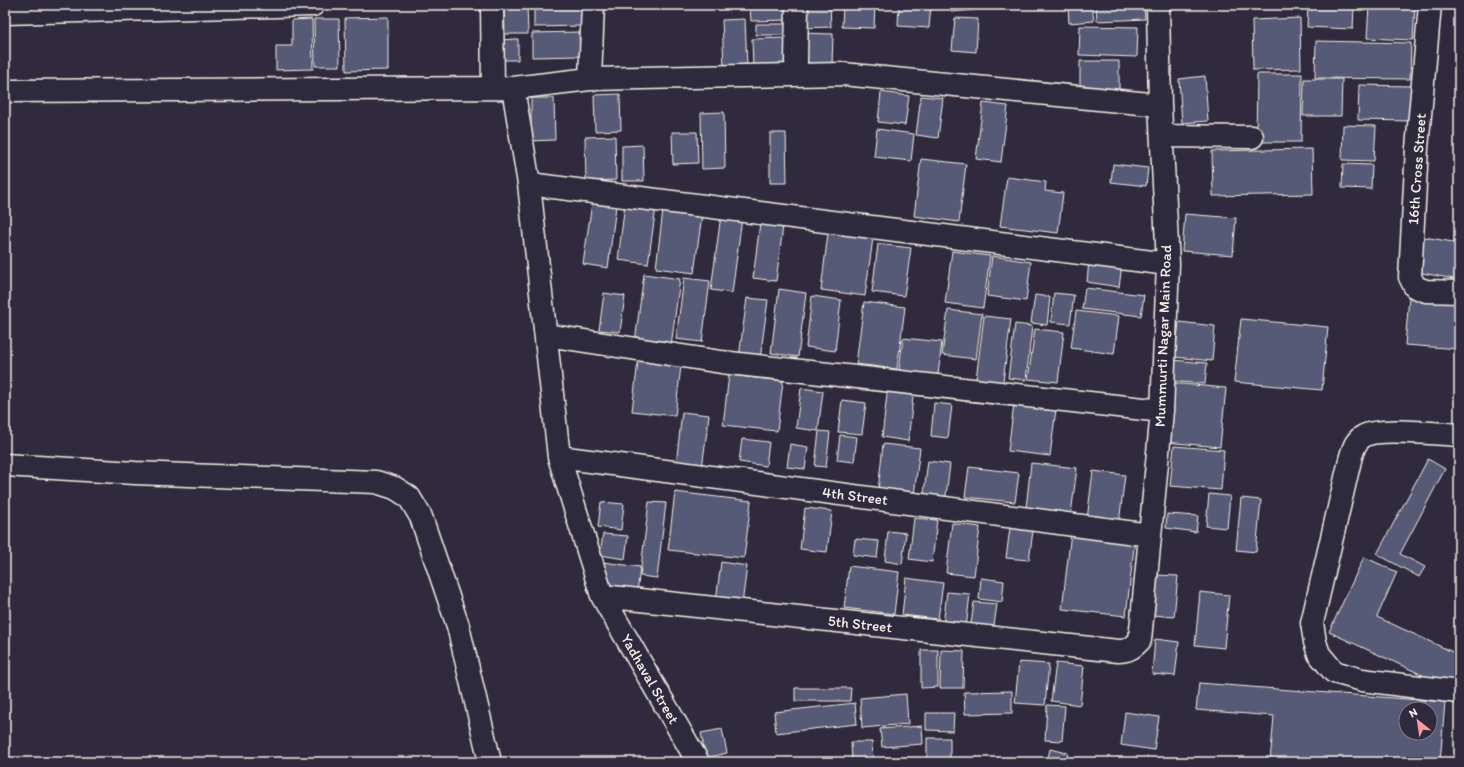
<svg xmlns="http://www.w3.org/2000/svg" width="1464" height="767" font-family="Itim,sans-serif">
	<rect width="100%" height="100%" fill="#2f2a3d"/>
	<filter id="ink" filterUnits="userSpaceOnUse"><feTurbulence type="fractalNoise" baseFrequency=".025" numOctaves="2"/><feDisplacementMap in="SourceGraphic" scale="8" xChannelSelector="R" yChannelSelector="G"/><feConvolveMatrix kernelMatrix="1 2 1 2 8 2 1 2 1" color-interpolation-filters="sRGB"/></filter>
	<g filter="url(#ink)">
		<!-- building -->
		<path fill="#575a76" stroke="#f4f1e8" fill-rule="evenodd" d="M504,5H527L528,34H505Z
			M534,5H583V26L534,27Z
			M788,5L789,20L751,21L750,7Z
			M798,5H830L831,27L799,28Z
			M843,5H875L874,28L842,27Z
			M899,5H931L929,28L898,26Z
			M951,5H976V10L951,12Z
			M1092,5L1094,21L1069,23L1068,6Z
			M1096,5H1144L1145,19L1097,21Z
			M1308,5H1354L1353,29L1307,27Z
			M1369,5H1415L1413,40L1367,38Z
			M388,17V70L346,71L345,18Z
			M955,18L978,19L976,52L952,50Z
			M1300,18L1301,69L1253,70L1252,20Z
			M312,19L313,69L276,70V46H292V20Z
			M314,19H339L340,66H315Z
			M745,19L747,67L724,68L722,20Z
			M756,24H786V35H756Z
			M1080,26L1138,27L1137,57L1079,55Z
			M579,32L580,56L532,57V33Z
			M801,33L833,34L832,65H800Z
			M788,38V66L753,67L752,39Z
			M518,39V60H498L497,40Z
			M1316,41L1411,43L1410,79L1315,78Z
			M1080,61H1119V91H1080Z
			M1257,74H1302L1301,142H1256Z
			M1205,76L1208,121L1182,123L1179,79Z
			M1304,79H1342L1341,116H1303Z
			M1459,79V125H1457Z
			M1359,85L1412,86L1411,121L1358,120Z
			M881,92L909,96L905,125L878,122Z
			M620,94L621,130L595,131L594,95Z
			M921,96L943,98L938,138L916,135Z
			M531,98H554L555,140L531,141Z
			M983,103L1008,106L1001,162L976,159Z
			M724,112L725,168L702,169L701,113Z
			M1343,125L1376,126L1374,161L1342,160Z
			M877,129L914,134L911,161L874,157Z
			M672,132H697L698,163L673,164Z
			M770,133H786L787,183H770Z
			M615,136L616,180L586,181L585,137Z
			M643,145L644,181H622V146Z
			M1312,149L1313,194L1213,196L1212,151Z
			M921,159L966,164L959,222L914,216Z
			M1113,164L1148,168L1146,186L1111,182Z
			M1343,164L1372,165L1371,189L1342,188Z
			M1007,177L1046,182L1045,191L1063,193L1058,233L1000,226Z
			M592,203L616,206L608,268L583,264Z
			M625,203L656,207L648,264L618,260Z
			M663,210L702,215L694,273L656,268Z
			M1185,214L1236,218L1233,255L1182,251Z
			M721,215L742,218L732,293L711,290Z
			M760,223L783,226L776,281L753,278Z
			M828,233L873,238L865,296L821,290Z
			M1424,237L1459,243V280L1417,272Z
			M878,244L911,248L904,296L872,292Z
			M952,251L990,256L983,308L945,303Z
			M992,256L1031,262L1026,301L987,296Z
			M1089,261L1122,265L1119,287L1087,282Z
			M644,274L680,279L671,346L635,342Z
			M684,278L710,281L702,342L676,339Z
			M1085,288L1144,295L1141,316L1082,309Z
			M779,289L806,293L798,357L771,353Z
			M604,293L625,296L620,332L599,330Z
			M1054,293L1074,295L1070,324L1051,322Z
			M1035,295L1050,297L1047,325L1031,323Z
			M812,296L841,300L835,351L806,347Z
			M1409,297L1459,301V349L1405,345Z
			M747,298L768,300L760,359L739,357Z
			M864,302L905,307L897,369L856,364Z
			M948,310L982,314L976,359L942,355Z
			M1076,311L1119,316L1114,354L1071,348Z
			M984,316L1011,319L1003,382L976,379Z
			M1241,319L1328,327L1322,390L1234,382Z
			M1179,322L1215,326L1212,361L1175,357Z
			M1015,324L1032,326L1026,380L1008,378Z
			M1035,329L1064,332L1058,382L1028,379Z
			M903,338L942,342L938,375L899,370Z
			M1171,360L1207,363L1205,384L1169,381Z
			M638,361L681,366L675,416L632,411Z
			M729,375L783,381L777,431L723,425Z
			M1171,383L1226,388L1220,447L1165,442Z
			M888,386L914,389L908,441L882,437Z
			M801,388L823,391L818,431L796,428Z
			M842,400L866,403L862,434L838,432Z
			M934,403L952,405L948,438L931,436Z
			M1014,404L1056,409L1050,456L1008,451Z
			M682,412L709,415L702,468L676,465Z
			M819,431L830,432L826,467L815,466Z
			M840,435L857,437L854,462L837,460Z
			M742,439L769,442L766,466L739,462Z
			M790,444L808,447L805,469L787,467Z
			M883,444L920,448L914,495L878,491Z
			M1174,446L1224,450L1221,490L1170,486Z
			M1428,459L1445,469L1400,554L1425,567L1419,577L1377,554Z
			M928,461L950,464L945,503L923,500Z
			M1031,463L1077,468L1070,522L1025,517Z
			M969,467L1019,473L1015,502L965,497Z
			M1093,471L1125,475L1119,523L1087,519Z
			M675,492L751,501L744,558L668,550Z
			M1209,494L1230,496L1227,528L1206,526Z
			M1241,498L1261,500L1256,552L1236,550Z
			M601,502L624,504L621,530L598,527Z
			M649,502L666,503L657,578L640,576Z
			M805,508L832,511L827,552L800,549Z
			M1167,514L1198,516L1196,532L1166,528Z
			M914,518L937,520L932,562L909,559Z
			M952,523L980,527L974,576L946,573Z
			M1010,528L1033,531L1029,560L1006,558Z
			M888,531L906,533L902,564L885,561Z
			M1071,532L1135,539L1126,616L1062,609Z
			M603,534L628,536L625,559L600,555Z
			M855,539L879,541L877,558L853,555Z
			M1364,557L1397,572L1377,617L1459,655V677L1453,689L1329,632Z
			M603,562L640,567L637,594L600,589Z
			M721,562L747,566L742,604L716,601Z
			M849,566L899,572L894,614L844,608Z
			M1157,575L1178,576L1174,617L1153,615Z
			M906,578L943,583L938,619L902,615Z
			M981,578L1004,581L1002,602L979,599Z
			M947,592L970,594L966,628L943,626Z
			M1200,592L1229,595L1224,648L1195,645Z
			M974,602L997,604L993,633L970,631Z
			M1155,639L1179,642L1175,676L1152,674Z
			M921,650H938V687L921,688Z
			M941,650L964,651L963,688H940Z
			M1019,662L1049,664L1045,705L1015,703Z
			M1056,663L1084,666L1080,705L1051,701Z
			M1199,683L1445,702L1440,762H1270L1274,716L1196,710ZM1406,709H1430V733H1406Z
			M795,688H851L850,701H795Z
			M1012,691V713L965,714L964,692Z
			M906,694L908,724L862,728L860,698Z
			M855,703L857,724L776,733L774,712Z
			M1047,705L1065,706L1062,741L1045,740Z
			M1125,712L1159,717L1154,750L1121,745Z
			M926,713H954L953,731L926,730Z
			M922,726L923,744L882,747L880,729Z
			M722,729L727,753L706,758L701,733Z
			M927,738H950V762H927Z
			M851,742H872L873,762H852Z
			M1050,749L1068,753L1066,762H1047Z"/>
		<g fill="none" stroke-linecap="round" stroke-linejoin="round">
			<defs>
				<path id="street" d="M492,5L493,88
					M1430,5L1417,148L1410,277L1415,287L1426,291L1459,292
					M5,13L313,5
					M796,62L797,5
					M590,79L593,5
					M513,88L529,184L559,457L602,596L698,762
					M5,91L513,88L590,79L843,74L1160,105
					M1162,136L1252,137
					M529,184L1168,264
					M546,335L721,362L1162,411
					M1459,435C1440,434 1378,427 1364,436C1356,440 1354,447 1351,456L1312,623L1315,642L1319,654L1334,672L1362,680L1459,692
					M559,457L1150,535
					M5,465L135,473L376,482L395,488L409,497L421,517L458,626L490,762
					M602,596L1118,651C1128,651 1133,648 1140,640L1162,411L1168,264L1160,105L1158,5"/>
			</defs>
			<!-- street casing -->
			<use href="#street" stroke="#f4f1e8" stroke-width="25"/>
			<!-- street -->
			<use href="#street" stroke="#2f2a3d" stroke-width="22"/>
		</g>
	</g>
	<g text-anchor="middle" dominant-baseline="central" stroke-width="4" stroke-linejoin="round" paint-order="stroke">
		<!-- street labels -->
		<g font-size="15" fill="#f4f1e8" stroke="#2f2a3d">
			<text transform="translate(1417 169) rotate(-86)">16th Cross Street</text>
			<text transform="translate(1163 336) rotate(-88)">Mummurti Nagar Main Road</text>
			<text transform="translate(855 496) rotate(7)">4th Street</text>
			<text transform="translate(860 624) rotate(6)">5th Street</text>
			<text transform="translate(650 679) rotate(60)">Yadhaval Street</text>
		</g>
	</g>
	<!-- margin -->
	<rect width="1464" height="767" fill="none" stroke="#2f2a3d" stroke-width="20"/>
	<rect x="10" y="10" width="1444" height="747" fill="none" stroke="#f4f1e8" stroke-width="1.5" filter="url(#ink)"/>
	<!-- north arrow -->
	<g transform="translate(1418 721) rotate(330)"><circle r="19" fill="#2f2a3d" stroke="#7e7a81"/>
	<path d="M0-3L7 15L0 10L-7 15Z" fill="#ff9aa2"/>
	<text y="-6" font-size="11" font-weight="bold" text-anchor="middle" fill="#f4f1e8">N</text>
	</g>
</svg>
